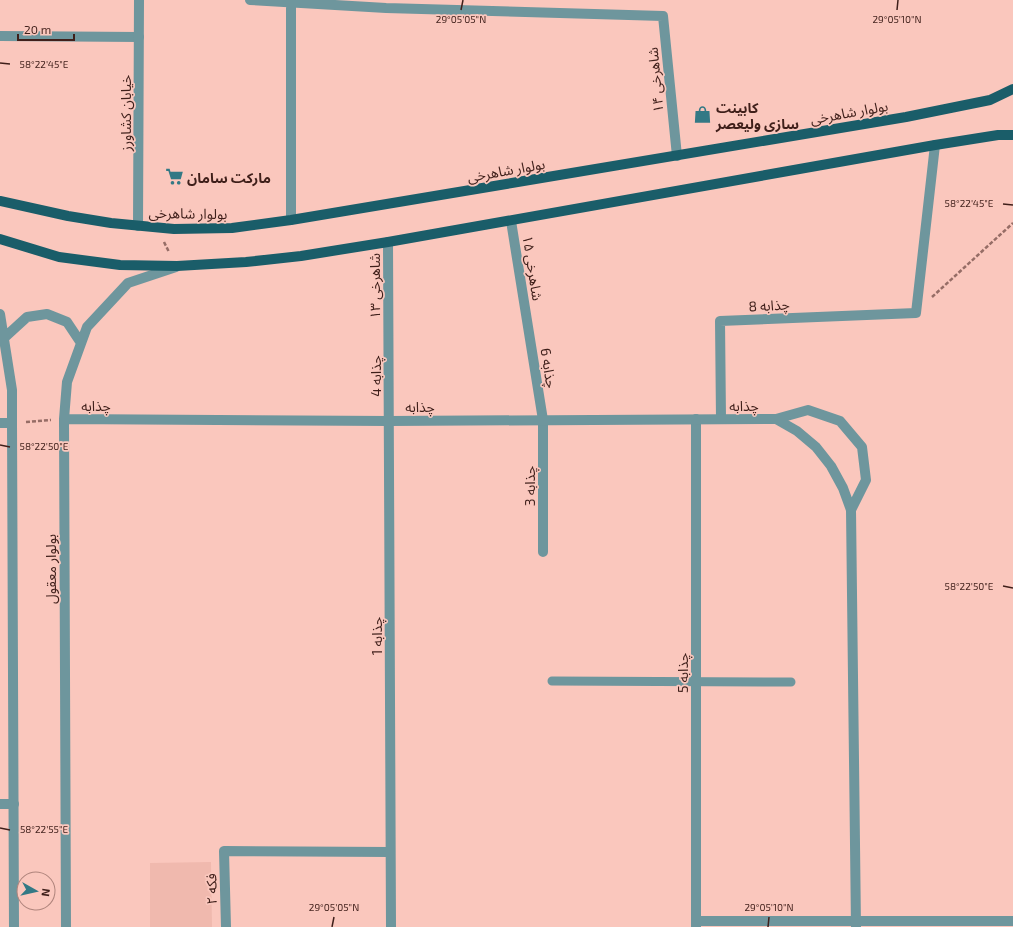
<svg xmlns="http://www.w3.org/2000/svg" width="1013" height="927" font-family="'Exo 2','Noto Sans Arabic',sans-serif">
	<rect width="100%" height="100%" fill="#fac7bd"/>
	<!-- built -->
	<path fill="#f0b9ae" d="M211,862L212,927H150V863Z"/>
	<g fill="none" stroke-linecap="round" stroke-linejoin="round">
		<!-- path -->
		<path stroke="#966d66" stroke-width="2.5" stroke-dasharray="4 2" stroke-linecap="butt" d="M164,242L169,252
			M932,297L1013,223
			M26,422L51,420"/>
		<!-- service -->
		<path stroke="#6e969d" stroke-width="9" d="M552,681L791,682"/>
		<!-- minor -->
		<path stroke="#6e969d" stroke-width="10" d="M250,0L386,8L663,16L677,156
			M291,2V220
			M0,36L139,37
			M511,221L543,420V552
			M388,242L391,927
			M696,419V927
			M721,419L720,321L916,313L935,145
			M0,804H14
			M696,921H856
			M226,927L224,851L390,852"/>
		<!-- tertiary -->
		<path stroke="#6e969d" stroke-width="10" d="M138,226L139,0
			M0,314L12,390V423L14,927
			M4,338L27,317L47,314L67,322L81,343
			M64,419L389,421L776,419L808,410L840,421L862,447L866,480L851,510
			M776,419L797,431L816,447L831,466L843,488L851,510L856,927
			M0,423H12
			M856,921H1013
			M66,927L64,419L67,382L87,327L128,283L176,267"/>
		<!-- primary -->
		<path stroke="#1a5d69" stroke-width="10" d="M0,201L68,216L111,223L174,229L232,228L291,220L906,117L990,100L1013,89
			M0,239L59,257L120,265L177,266L246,262L301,256L388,242L935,145L998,135H1013"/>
	</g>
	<!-- ticks -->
	<path fill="none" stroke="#3f1f1a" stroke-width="1.5" d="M461,10L463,0M897,10L898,0M0,63L10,64M1003,204L1013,205M0,445L10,447M1003,586L1013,588M0,828L10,830M332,927L334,917M768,927L769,917"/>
	<!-- icons -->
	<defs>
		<symbol id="shop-bare" viewBox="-9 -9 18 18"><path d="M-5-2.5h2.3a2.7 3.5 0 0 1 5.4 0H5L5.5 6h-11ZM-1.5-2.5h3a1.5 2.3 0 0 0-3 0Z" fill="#337985" stroke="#fac7bd" stroke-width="2.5" paint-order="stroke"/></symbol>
		<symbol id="supermarket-bare" viewBox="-9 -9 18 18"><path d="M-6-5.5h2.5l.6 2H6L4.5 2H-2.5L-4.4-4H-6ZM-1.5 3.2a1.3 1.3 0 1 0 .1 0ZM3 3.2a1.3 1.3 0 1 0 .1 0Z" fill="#337985" stroke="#fac7bd" stroke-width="2.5" paint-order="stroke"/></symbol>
	</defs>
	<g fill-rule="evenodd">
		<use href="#shop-bare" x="690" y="102" width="25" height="25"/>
		<use href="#supermarket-bare" x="162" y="164" width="25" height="25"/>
	</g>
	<g text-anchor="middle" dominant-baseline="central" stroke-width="3.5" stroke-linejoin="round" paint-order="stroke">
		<!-- street labels -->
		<g font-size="14" fill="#3f1f1a" stroke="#fac7bd">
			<text transform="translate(655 80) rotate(-95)">شاهرخی ۱۴</text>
			<text transform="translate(849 112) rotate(-10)">بولوار شاهرخی</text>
			<text transform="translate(125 113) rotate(-90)">خیابان کشاورز</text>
			<text transform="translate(506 170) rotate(-10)">بولوار شاهرخی</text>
			<text transform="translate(188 213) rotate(1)">بولوار شاهرخی</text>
			<text transform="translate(533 268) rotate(81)">شاهرخی ۱۵</text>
			<text transform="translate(374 286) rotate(-90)">شاهرخی ۱۳</text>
			<text transform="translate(769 305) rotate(-3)">چذابه 8</text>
			<text transform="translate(549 368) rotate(81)">چذابه 6</text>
			<text transform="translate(375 376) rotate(-90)">چذابه 4</text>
			<text x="96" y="405">چذابه</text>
			<text x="744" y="405">چذابه</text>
			<text x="420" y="406">چذابه</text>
			<text transform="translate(529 486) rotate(-90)">چذابه 3</text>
			<text transform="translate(50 569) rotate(-90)">بولوار معقول</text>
			<text transform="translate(376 636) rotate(-90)">چذابه 1</text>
			<text transform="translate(682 673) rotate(-90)">چذابه 5</text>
			<text transform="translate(211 889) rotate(-91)">فکه ۲</text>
		</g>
		<!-- poi labels -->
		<g font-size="14" font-weight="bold" fill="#3f1f1a" stroke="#fac7bd" text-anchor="start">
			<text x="716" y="107">کابینت<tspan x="716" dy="16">سازی ولیعصر</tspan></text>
			<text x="187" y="177">مارکت سامان</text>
		</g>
	</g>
	<g font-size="10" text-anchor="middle" fill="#3f1f1a" stroke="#fac7bd" stroke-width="3.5" stroke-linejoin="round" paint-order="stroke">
		<text x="461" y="23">29°05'05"N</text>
		<text x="897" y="23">29°05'10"N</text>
		<text x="44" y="68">58°22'45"E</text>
		<text x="969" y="207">58°22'45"E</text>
		<text x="44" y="450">58°22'50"E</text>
		<text x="969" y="590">58°22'50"E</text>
		<text x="44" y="833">58°22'55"E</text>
		<text x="334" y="911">29°05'05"N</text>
		<text x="769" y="911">29°05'10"N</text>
	</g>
	<!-- north arrow -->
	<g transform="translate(36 891) rotate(98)"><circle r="19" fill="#fac7bd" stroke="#af847c"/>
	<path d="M0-3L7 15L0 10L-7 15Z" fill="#337985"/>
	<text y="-6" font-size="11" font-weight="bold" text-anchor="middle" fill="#3f1f1a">N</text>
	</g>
	<!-- scale -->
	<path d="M18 34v6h56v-6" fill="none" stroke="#3f1f1a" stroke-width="2"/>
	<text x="24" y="34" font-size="12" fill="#3f1f1a" stroke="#fac7bd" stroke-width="3" paint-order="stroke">20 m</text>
</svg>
